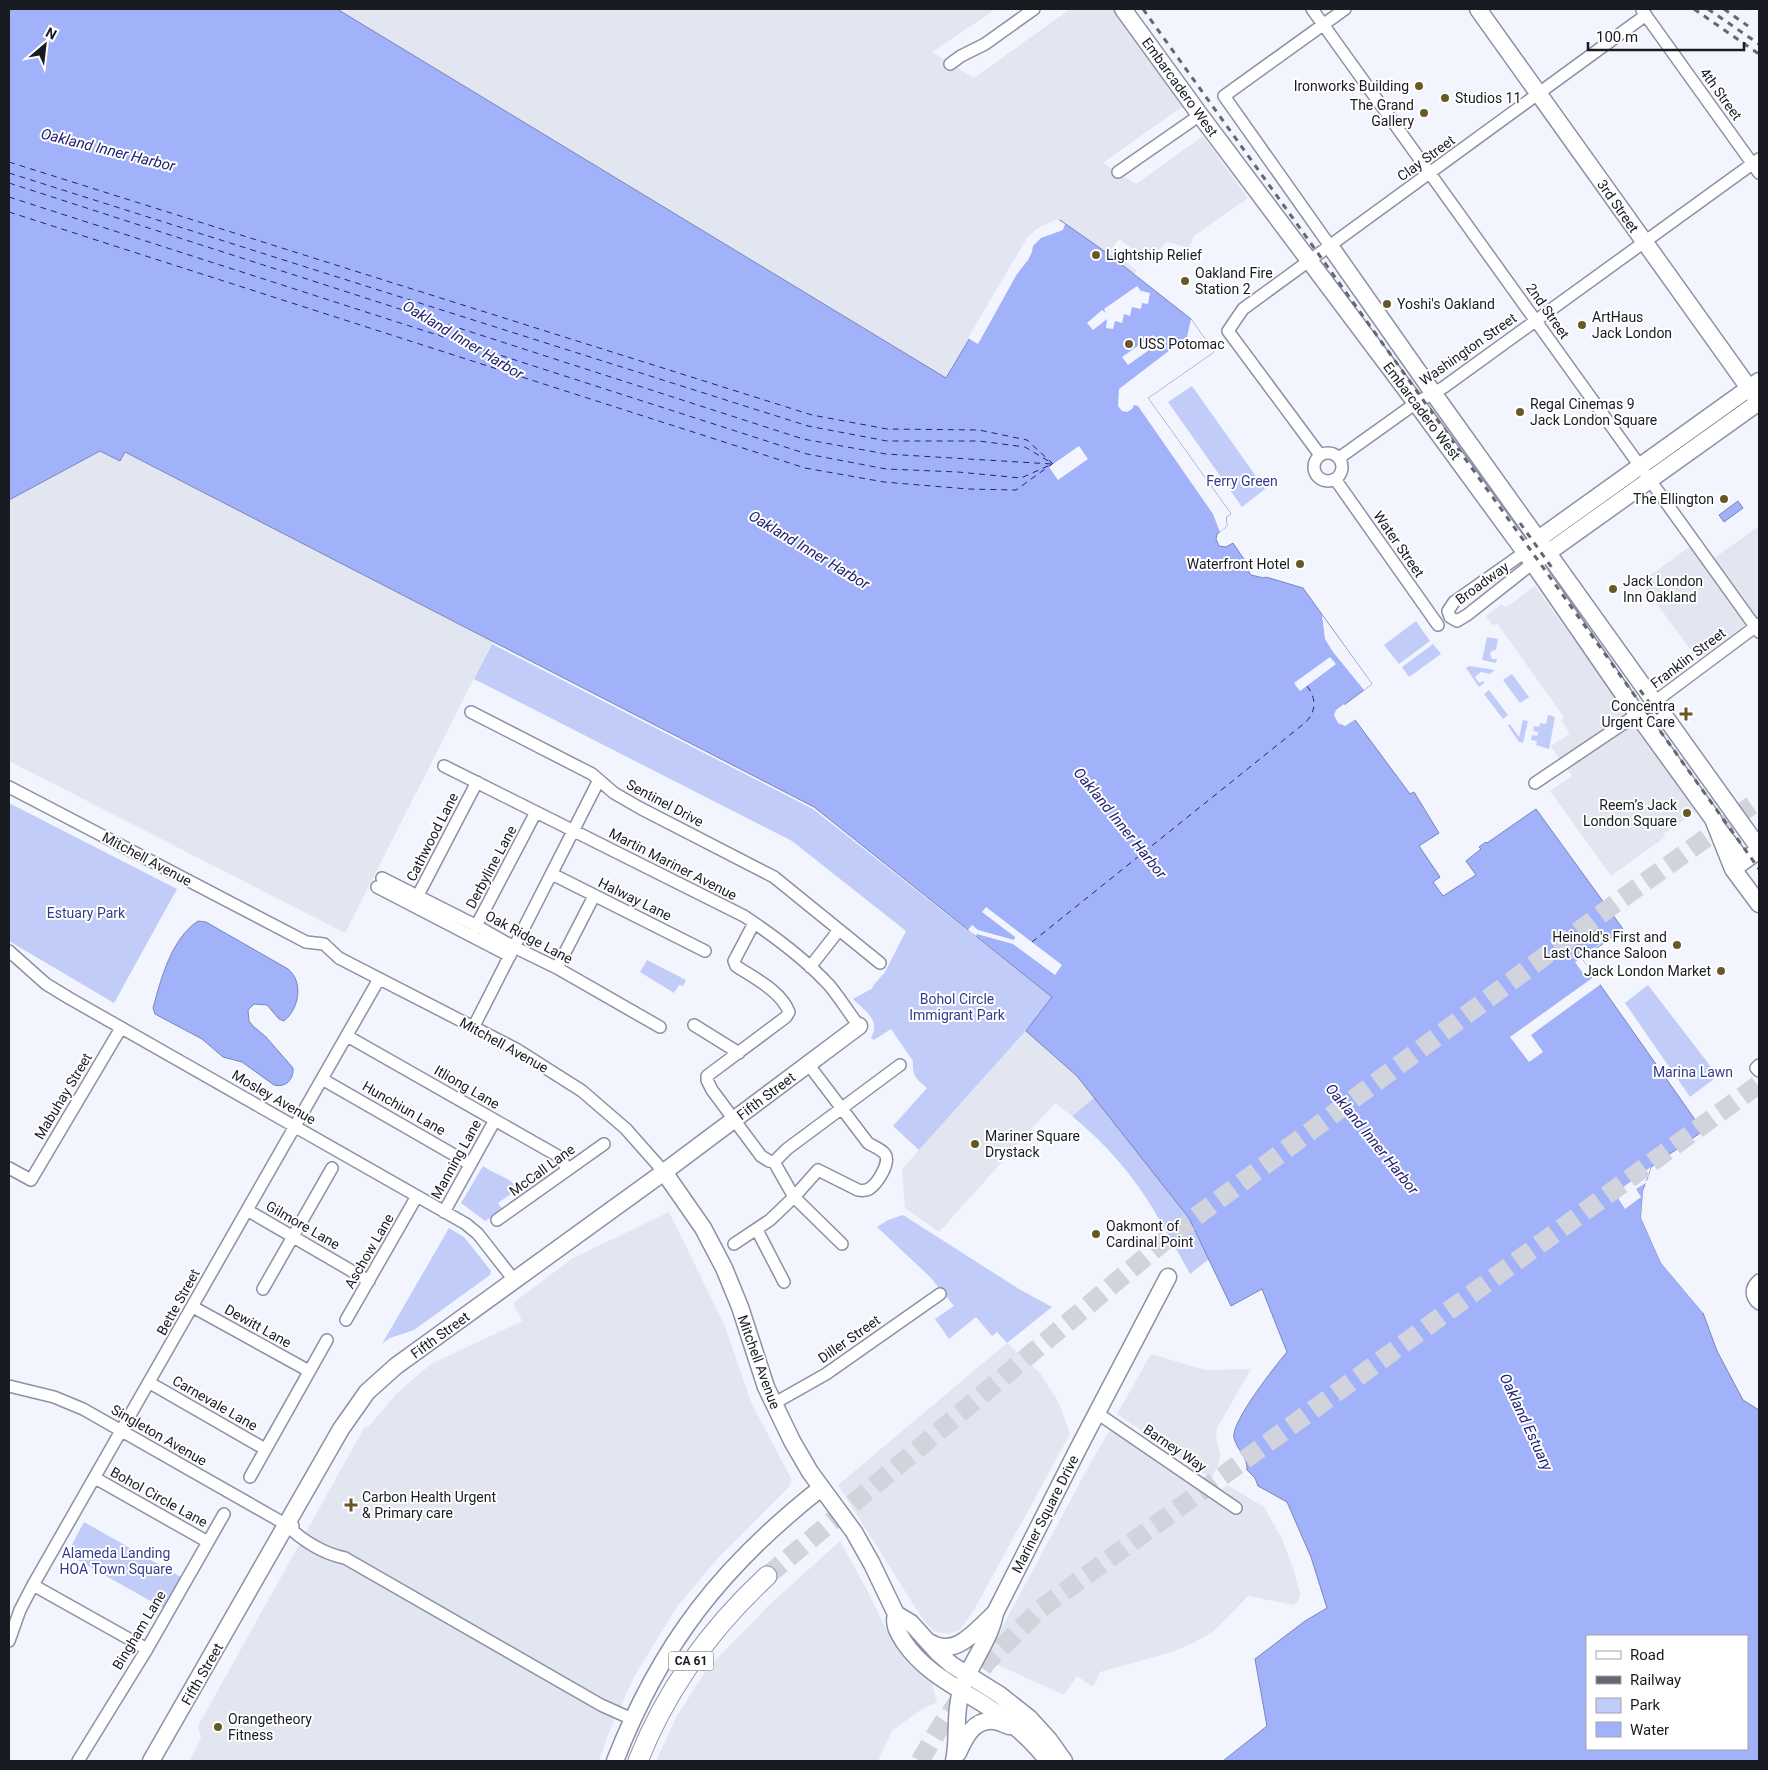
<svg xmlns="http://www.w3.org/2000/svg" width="1768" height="1770" font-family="Roboto,sans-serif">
	<rect width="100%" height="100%" fill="#f2f5fe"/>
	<!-- built -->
	<path fill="#e2e6f1" d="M337,9H996L932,52L974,78L1070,9H1114L1183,106L1103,163L1136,184L1203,136L1248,198L1194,236L1189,248L1166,242L1150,262L1119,239L1111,250L1137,271L1134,274L1107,253L1029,239L946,378Z
		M101,451L119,461L124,452L493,641L345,933L9,761V500Z
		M1759,526V623L1755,618L1698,660L1641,582L1692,545L1706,564Z
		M1535,586L1698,811L1663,834L1665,837L1611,876L1550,791L1572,776L1550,746L1570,734L1561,720L1564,717L1497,623L1493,626L1486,616L1502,604L1505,607L1510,605Z
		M1026,1031L1077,1076L1095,1097L1072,1116L1055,1103L939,1232L905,1208L902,1169Z
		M669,1212L725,1326L751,1402L792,1480L789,1487L717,1559L676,1608L634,1677L609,1732L599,1761H189L201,1738L198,1726L364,1428L369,1426L396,1394L431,1364L522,1321L513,1303L573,1258Z
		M1007,1343L1040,1373L1059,1403L1070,1434L974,1610L960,1630L948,1634L935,1632L924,1621L838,1485Z
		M1151,1354L1205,1370L1251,1369L1217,1428L1216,1436L1220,1455L1219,1463L1211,1479L1117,1414Z
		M1111,1428L1211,1497L1227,1485L1264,1507L1282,1539L1293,1568L1300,1594L1298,1601L1294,1605L1248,1596L1214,1631L1191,1644L1172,1652L1100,1672L1093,1687L1077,1676L1064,1695L985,1659L1090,1464Z
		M840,1541L867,1590L887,1631L910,1665L932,1684L937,1702L919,1711L892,1731L878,1761H656L678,1714L707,1669L769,1605Z"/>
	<!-- green -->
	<path fill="#c1ccf9" d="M1192,386L1265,489L1242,507L1168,402Z
		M1416,621L1430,641L1399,664L1384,645Z
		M1487,637L1498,639L1496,650L1492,651L1490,654L1492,659H1497L1496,663L1482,660Z
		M492,644L813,809L1052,997L1032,1024L919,1150L893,1126L927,1088C916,1079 912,1076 913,1061L891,1029L874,1040L871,1038C881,1020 865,1011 853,999L873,988L872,987L885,972L906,931L792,841L474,679Z
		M1433,644L1441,654L1409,677L1402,667Z
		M1469,666L1495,670L1490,674L1481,672L1475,677L1479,683L1483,681L1484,683L1479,687L1466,668Z
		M1512,674L1529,697L1520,703L1503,680Z
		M1489,690L1508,715L1503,719L1484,694Z
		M1548,715L1555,717L1549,749L1536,745L1537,741L1531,740L1532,735L1537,736L1538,732L1533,731L1534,726L1539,727L1540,723L1546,724Z
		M1523,720L1528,721L1523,743L1519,742L1508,726L1510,724L1519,737Z
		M9,803L177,889L114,1003L9,941Z
		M647,960L686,980L683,986L679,985L674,993L640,972Z
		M1648,985L1718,1076L1690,1097L1625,1003Z
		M1095,1097L1189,1218L1209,1259L1190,1274C1179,1254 1168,1234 1156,1214C1135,1177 1105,1143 1072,1116Z
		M483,1166C495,1175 509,1176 518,1189L498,1203L503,1210L485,1221L461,1203Z
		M903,1215L1019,1289L1052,1307L1007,1343L997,1332L992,1336L976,1317L949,1339L935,1319L954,1306L930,1277L877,1227L888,1220Z
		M449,1228L464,1237L491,1271L490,1275L414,1330L390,1338L382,1344Z
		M84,1522L181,1577L163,1608L67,1554Z"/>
	<!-- water -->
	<path fill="#a2b2fa" stroke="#7985ba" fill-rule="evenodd" d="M9,9H337L946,378L1029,239L1060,220L1107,253L1191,319L1214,352L1148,398L1231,514L1226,517L1227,526L1217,534L1216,539L1219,546L1226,547L1233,543L1248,565L1247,569L1251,575L1264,578L1266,577L1303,588L1372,684L1344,705L1410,794L1414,792L1439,833L1419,846L1440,877L1433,882L1443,896L1476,875L1466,861L1481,849L1479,847L1486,842L1487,843L1536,809L1623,929L1582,959L1703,1131L1651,1167L1643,1191L1641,1218L1661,1263L1703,1313L1717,1351L1743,1400L1759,1410V1761H1223L1267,1726L1255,1659L1305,1621L1327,1608L1311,1557L1287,1502L1258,1486L1255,1478L1247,1470C1248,1457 1237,1450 1234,1438C1230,1423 1276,1365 1287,1352L1262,1289L1231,1306L1189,1218L1077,1076L1026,1031L1052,997L814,807L125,452L120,461L100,451L9,500ZM1587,1636H1747V1749H1587Z
		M1738,501L1743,508L1724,522L1719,515Z
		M198,921L206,922L288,969C304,982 299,1009 284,1021L279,1019L267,1005L254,1004L248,1010L249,1021L253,1026L266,1037L293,1068C294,1080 285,1088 274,1085L242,1062L223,1057L202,1039L155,1014L153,1008C161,979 171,939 198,921Z"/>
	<!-- pier -->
	<path fill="#f2f5fe" d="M1057,219L1065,224L1063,230L1041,238L1033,246L1032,252L1028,260L1017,274L978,344L968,338L1027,238L1036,229Z
		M1137,286L1141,291L1140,292L1142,291L1150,293L1148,304L1142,303L1141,309L1132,307L1130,316L1124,314L1122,323L1115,321L1113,329L1106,328L1107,319L1093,330L1087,323L1102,310L1106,313L1104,309Z
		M1191,319L1214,352L1148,398L1231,514L1226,517L1227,526L1220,532L1213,514L1138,406L1134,405L1132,409L1127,412L1122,411L1118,406L1119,389L1187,337Z
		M1153,335L1159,343L1128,365L1122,357Z
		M1079,446L1088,459L1058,480L1049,467Z
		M1322,615L1372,684L1364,690L1333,652L1325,639Z
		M1330,657L1336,664L1300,691L1294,683Z
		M1344,704L1356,719L1345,726L1338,723L1334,715L1336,710Z
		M986,907L1062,965L1055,975L1013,944L977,934L976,936L968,930L972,925L978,930L1014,940L1015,937L982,912Z
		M1614,934L1582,959L1591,971L1585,976L1575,962Z
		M1595,976L1601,984L1531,1035L1543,1052L1529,1062L1510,1037Z
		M1651,1167L1646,1181L1650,1180L1645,1192L1644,1217L1663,1262L1705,1312L1703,1313L1661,1263L1641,1218L1643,1191L1646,1183L1636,1189L1641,1197L1625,1209L1615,1193Z"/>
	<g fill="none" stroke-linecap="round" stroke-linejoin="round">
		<!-- ferry -->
		<path stroke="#202374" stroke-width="1" stroke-dasharray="6 5" stroke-linecap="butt" d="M9,162L812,415L887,429L979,430L1027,440L1053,464
			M9,173L808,426L887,441H979L1025,447L1050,462
			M9,183L803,439L886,454L1052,464
			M9,197L807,454L886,469L958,472L1021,478L1050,465
			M9,212L805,468L884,482L968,489L1016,490L1052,464
			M1032,942L1306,722C1317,710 1316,698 1307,686"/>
		<!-- primary-tunnel -->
		<path stroke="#d1d4dd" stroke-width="19" stroke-dasharray="19 9" stroke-linecap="butt" d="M767,1576L1174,1233L1620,900L1759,800
			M920,1761L942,1724L987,1662L1039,1610L1759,1084"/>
		<defs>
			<path id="street" d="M1312,9L1759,632
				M1642,10L1759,173
				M950,64L961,56L985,44L1034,9
				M1118,172L1200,115
				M1330,246L1224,96L1345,9
				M1314 467a14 14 0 1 1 28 0a14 14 0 1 1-28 0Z
				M1320,455L1228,331L1243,309L1646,15
				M1339,458L1416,403L1444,387L1759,159
				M1335,479L1438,625
				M1525,552L1454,602L1448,611L1450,617L1457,621L1467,615L1533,563
				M471,712L592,774L614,793L640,808L774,877L880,963
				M444,766L744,916C774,936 805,959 829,985C840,998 849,1013 859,1026
				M1535,783L1645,709L1759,624
				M9,787L306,942L324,944L339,958L516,1049L582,1091L626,1129L664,1172
				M1719,826L1745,860
				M552,874L705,951
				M382,878L477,926L514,947L557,968L660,1027
				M377,887L510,956
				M414,903L477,782
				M754,923L734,961L736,966C754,978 781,991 789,1012L786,1017L707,1076V1080L712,1090L761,1156L769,1161L774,1162L794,1197L818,1170L858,1190C862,1191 865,1191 869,1189C877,1184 891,1163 885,1154C881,1149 873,1146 868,1143L808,1064
				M473,932L536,812
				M9,951L46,984L69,998L466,1224L478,1234L514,1280
				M810,967L839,930
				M557,968L594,896
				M694,1025L739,1053
				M474,1026L599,780
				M347,1036L558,1156L568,1169
				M1759,1065L1756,1068L1759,1071
				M322,1079L470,1164
				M774,1162L787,1149L900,1065
				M9,1168L31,1180L121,1028
				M247,1210L369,1281
				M444,1212L495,1120
				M497,1220L604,1144
				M757,1230L784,1282
				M734,1244L770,1220L794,1197L842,1244
				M1759,1280C1750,1287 1750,1297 1759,1304
				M263,1289L332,1168
				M193,1307L309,1371
				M346,1320L417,1196
				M150,1383L265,1449
				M9,1386L54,1397L83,1409L287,1525L293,1526
				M773,1404L826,1374L940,1294
				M1097,1413L1236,1508
				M250,1477L327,1340
				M95,1478L208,1542
				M287,1525C301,1540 324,1554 345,1558L601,1705L632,1719
				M33,1585L147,1649
				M9,1641L20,1610L33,1585L379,979
				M78,1761L147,1649L224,1514"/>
			<path id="secondary" d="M1123,9L1200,115L1416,403L1533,563L1637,714L1713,819L1733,869L1759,904
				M1478,9L1759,402
				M1330,246L1434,394L1759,848
				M1530,547L1544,535L1759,381
				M1539,559L1759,402
				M1733,869L1759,850
				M664,1172L703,1228L724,1268L740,1307L766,1387L792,1441L810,1472L854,1532L872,1564L896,1614L911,1623L938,1653L952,1665L1000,1695L1029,1718L1049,1740L1064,1761
				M896,1614C893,1625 898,1632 904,1642C929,1679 970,1692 1004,1718C1020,1730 1036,1745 1048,1761
				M929,1642C956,1659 976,1630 995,1613
				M958,1753C965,1737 974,1719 994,1721C999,1722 1004,1724 1009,1726
				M151,1761L341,1429L367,1392L396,1366L664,1172L859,1026
				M615,1761C661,1643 722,1566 821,1488
				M954,1761C959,1738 954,1714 961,1691C969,1664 990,1641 995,1613L1078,1449L1168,1277"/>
			<path id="primary" d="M638,1761C666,1690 711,1628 767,1576"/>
		</defs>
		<!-- street casing -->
		<use href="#street" stroke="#8b91a6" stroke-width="14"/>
		<!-- secondary casing -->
		<use href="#secondary" stroke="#8b91a6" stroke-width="19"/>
		<!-- primary casing -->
		<use href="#primary" stroke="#8b91a6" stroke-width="21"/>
		<!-- street -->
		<use href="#street" stroke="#fff" stroke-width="11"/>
		<!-- secondary -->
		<use href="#secondary" stroke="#fff" stroke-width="16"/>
		<!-- primary -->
		<use href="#primary" stroke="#fff" stroke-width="19"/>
		<!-- rail -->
		<path stroke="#656770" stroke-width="3" stroke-dasharray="6 6" stroke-linecap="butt" d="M1143,9L1759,869
			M1694,9L1759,54
			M1708,9L1759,44
			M1724,9L1748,26
			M1520,523L1555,572
			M1640,690L1662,720"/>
	</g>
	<!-- markers -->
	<g fill="#675926" stroke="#fff" stroke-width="2">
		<circle cx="1419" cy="86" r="5"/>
		<circle cx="1445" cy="98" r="5"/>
		<circle cx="1424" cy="113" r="5"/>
		<circle cx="1096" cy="255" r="5"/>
		<circle cx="1185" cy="281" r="5"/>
		<circle cx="1387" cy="304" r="5"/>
		<circle cx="1582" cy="325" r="5"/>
		<circle cx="1129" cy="344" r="5"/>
		<circle cx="1520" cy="412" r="5"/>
		<circle cx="1724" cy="499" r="5"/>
		<circle cx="1300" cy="564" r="5"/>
		<circle cx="1613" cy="589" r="5"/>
		<path d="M1683.5 706.5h5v5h5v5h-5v5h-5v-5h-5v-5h5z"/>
		<circle cx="1687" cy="813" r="5"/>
		<circle cx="1677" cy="945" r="5"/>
		<circle cx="1721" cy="971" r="5"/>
		<circle cx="975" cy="1144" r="5"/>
		<circle cx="1096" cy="1234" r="5"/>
		<path d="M348.5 1497.5h5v5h5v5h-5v5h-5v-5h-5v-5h5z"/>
		<circle cx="218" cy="1727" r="5"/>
	</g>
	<g text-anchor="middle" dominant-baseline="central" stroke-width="4" stroke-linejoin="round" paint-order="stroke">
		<!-- shield labels -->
		<rect fill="#fff" stroke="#5e5f65" stroke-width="1" x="668.5" y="1651.5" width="45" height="19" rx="4"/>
		<g font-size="12" font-weight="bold" fill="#191b23">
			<text x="691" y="1661">CA 61</text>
		</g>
		<!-- poi labels -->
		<g font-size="14" fill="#191b23" stroke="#fff" text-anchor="start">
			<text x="1409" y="86" text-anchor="end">Ironworks Building</text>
			<text x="1455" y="98">Studios 11</text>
			<text x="1414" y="105" text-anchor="end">The Grand<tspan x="1414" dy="16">Gallery</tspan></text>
			<text x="1106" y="255">Lightship Relief</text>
			<text x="1195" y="273">Oakland Fire<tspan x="1195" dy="16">Station 2</tspan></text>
			<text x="1397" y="304">Yoshi's Oakland</text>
			<text x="1592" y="317">ArtHaus<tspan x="1592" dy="16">Jack London</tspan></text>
			<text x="1139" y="344">USS Potomac</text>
			<text x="1530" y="404">Regal Cinemas 9<tspan x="1530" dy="16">Jack London Square</tspan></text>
			<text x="1714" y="499" text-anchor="end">The Ellington</text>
			<text x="1290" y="564" text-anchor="end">Waterfront Hotel</text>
			<text x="1623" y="581">Jack London<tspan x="1623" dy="16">Inn Oakland</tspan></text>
			<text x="1675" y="706" text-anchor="end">Concentra<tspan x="1675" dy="16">Urgent Care</tspan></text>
			<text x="1677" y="805" text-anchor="end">Reem’s Jack<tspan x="1677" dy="16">London Square</tspan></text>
			<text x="1667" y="937" text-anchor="end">Heinold's First and<tspan x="1667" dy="16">Last Chance Saloon</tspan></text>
			<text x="1711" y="971" text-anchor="end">Jack London Market</text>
			<text x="985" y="1136">Mariner Square<tspan x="985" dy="16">Drystack</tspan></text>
			<text x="1106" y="1226">Oakmont of<tspan x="1106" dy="16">Cardinal Point</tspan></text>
			<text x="362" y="1497">Carbon Health Urgent<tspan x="362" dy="16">&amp; Primary care</tspan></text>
			<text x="228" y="1719">Orangetheory<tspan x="228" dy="16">Fitness</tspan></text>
		</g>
		<!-- street labels -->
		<g font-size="14" fill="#191b23" stroke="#fff">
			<text transform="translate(1180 87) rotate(54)">Embarcadero West</text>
			<text transform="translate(1721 94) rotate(54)">4th Street</text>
			<text transform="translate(1426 158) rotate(-36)">Clay Street</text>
			<text transform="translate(1618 206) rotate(55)">3rd Street</text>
			<text transform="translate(1548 311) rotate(55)">2nd Street</text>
			<text transform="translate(1468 349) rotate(-35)">Washington Street</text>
			<text transform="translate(1422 411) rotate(53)">Embarcadero West</text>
			<text transform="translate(1399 544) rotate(55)">Water Street</text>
			<text transform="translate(1482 583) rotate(-36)">Broadway</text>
			<text transform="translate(1688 658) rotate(-37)">Franklin Street</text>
			<text transform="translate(665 803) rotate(28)">Sentinel Drive</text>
			<text transform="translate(432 837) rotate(-63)">Cathwood Lane</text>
			<text transform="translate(147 859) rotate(28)">Mitchell Avenue</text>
			<text transform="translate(673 864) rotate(27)">Martin Mariner Avenue</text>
			<text transform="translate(491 867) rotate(-62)">Derbyline Lane</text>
			<text transform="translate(635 899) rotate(26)">Halway Lane</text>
			<text transform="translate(529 937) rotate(28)">Oak Ridge Lane</text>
			<text transform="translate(504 1045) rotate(29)">Mitchell Avenue</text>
			<text transform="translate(467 1087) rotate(30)">Itliong Lane</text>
			<text transform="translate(63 1096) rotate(-59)">Mabuhay Street</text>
			<text transform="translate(766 1096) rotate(-37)">Fifth Street</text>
			<text transform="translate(274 1097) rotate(30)">Mosley Avenue</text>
			<text transform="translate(404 1108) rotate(30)">Hunchiun Lane</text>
			<text transform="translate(456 1159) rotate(-61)">Manning Lane</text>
			<text transform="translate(542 1170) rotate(-36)">McCall Lane</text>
			<text transform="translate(303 1225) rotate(30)">Gilmore Lane</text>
			<text transform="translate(369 1251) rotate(-60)">Aschow Lane</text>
			<text transform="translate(178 1302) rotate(-61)">Bette Street</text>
			<text transform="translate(258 1326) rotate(29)">Dewitt Lane</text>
			<text transform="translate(440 1335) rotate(-36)">Fifth Street</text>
			<text transform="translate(849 1339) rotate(-35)">Diller Street</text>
			<text transform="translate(759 1362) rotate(70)">Mitchell Avenue</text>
			<text transform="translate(215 1403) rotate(30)">Carnevale Lane</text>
			<text transform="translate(159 1435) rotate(30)">Singleton Avenue</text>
			<text transform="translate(1175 1448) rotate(34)">Barney Way</text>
			<text transform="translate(159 1497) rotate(29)">Bohol Circle Lane</text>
			<text transform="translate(1045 1514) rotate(-63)">Mariner Square Drive</text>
			<text transform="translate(139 1630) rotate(-59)">Bingham Lane</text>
			<text transform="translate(202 1674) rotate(-60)">Fifth Street</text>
		</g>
		<!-- park labels -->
		<g font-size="14" fill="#343c8e" stroke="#fff">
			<text x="1242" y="481">Ferry Green</text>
			<text x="86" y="913">Estuary Park</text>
			<text x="957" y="999">Bohol Circle<tspan x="957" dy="16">Immigrant Park</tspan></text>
			<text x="1693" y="1072">Marina Lawn</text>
			<text x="116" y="1553">Alameda Landing<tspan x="116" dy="16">HOA Town Square</tspan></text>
		</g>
		<!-- water labels -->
		<g font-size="15" font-style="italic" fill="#202374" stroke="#fff">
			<text transform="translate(108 150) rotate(14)">Oakland Inner Harbor</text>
			<text transform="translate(463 340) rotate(31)">Oakland Inner Harbor</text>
			<text transform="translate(809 550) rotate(31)">Oakland Inner Harbor</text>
			<text transform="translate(1120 823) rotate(51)">Oakland Inner Harbor</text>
			<text transform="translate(1372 1139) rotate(51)">Oakland Inner Harbor</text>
			<text transform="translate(1526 1422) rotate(65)">Oakland Estuary</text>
		</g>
	</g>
	<!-- border -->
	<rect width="1768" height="1770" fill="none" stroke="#191b23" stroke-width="20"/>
	<!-- legend -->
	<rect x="1586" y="1635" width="162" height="115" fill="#ffffff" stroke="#a3a4a7"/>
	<rect x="1596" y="1651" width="25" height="8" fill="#ffffff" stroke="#a3a4a7"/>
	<text x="1630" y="1660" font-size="15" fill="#191b23">Road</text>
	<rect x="1596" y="1676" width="25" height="8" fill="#656770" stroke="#a3a4a7"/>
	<text x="1630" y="1685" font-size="15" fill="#191b23">Railway</text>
	<rect x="1596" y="1698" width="25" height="15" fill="#c1ccf9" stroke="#a3a4a7"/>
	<text x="1630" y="1710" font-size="15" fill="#191b23">Park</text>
	<rect x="1596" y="1722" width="25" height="15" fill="#a2b2fa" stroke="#a3a4a7"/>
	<text x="1630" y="1735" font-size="15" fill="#191b23">Water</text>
	<!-- north arrow -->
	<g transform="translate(45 45) rotate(28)" stroke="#ffffff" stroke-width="4" paint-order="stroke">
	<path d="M0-4L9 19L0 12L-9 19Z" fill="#191b23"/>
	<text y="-8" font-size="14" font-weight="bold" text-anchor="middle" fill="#191b23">N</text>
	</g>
	<!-- scale -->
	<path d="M1588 42v8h156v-8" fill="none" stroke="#191b23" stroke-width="2.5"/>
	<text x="1596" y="42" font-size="15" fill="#191b23" stroke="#ffffff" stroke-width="4" paint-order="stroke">100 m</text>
</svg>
